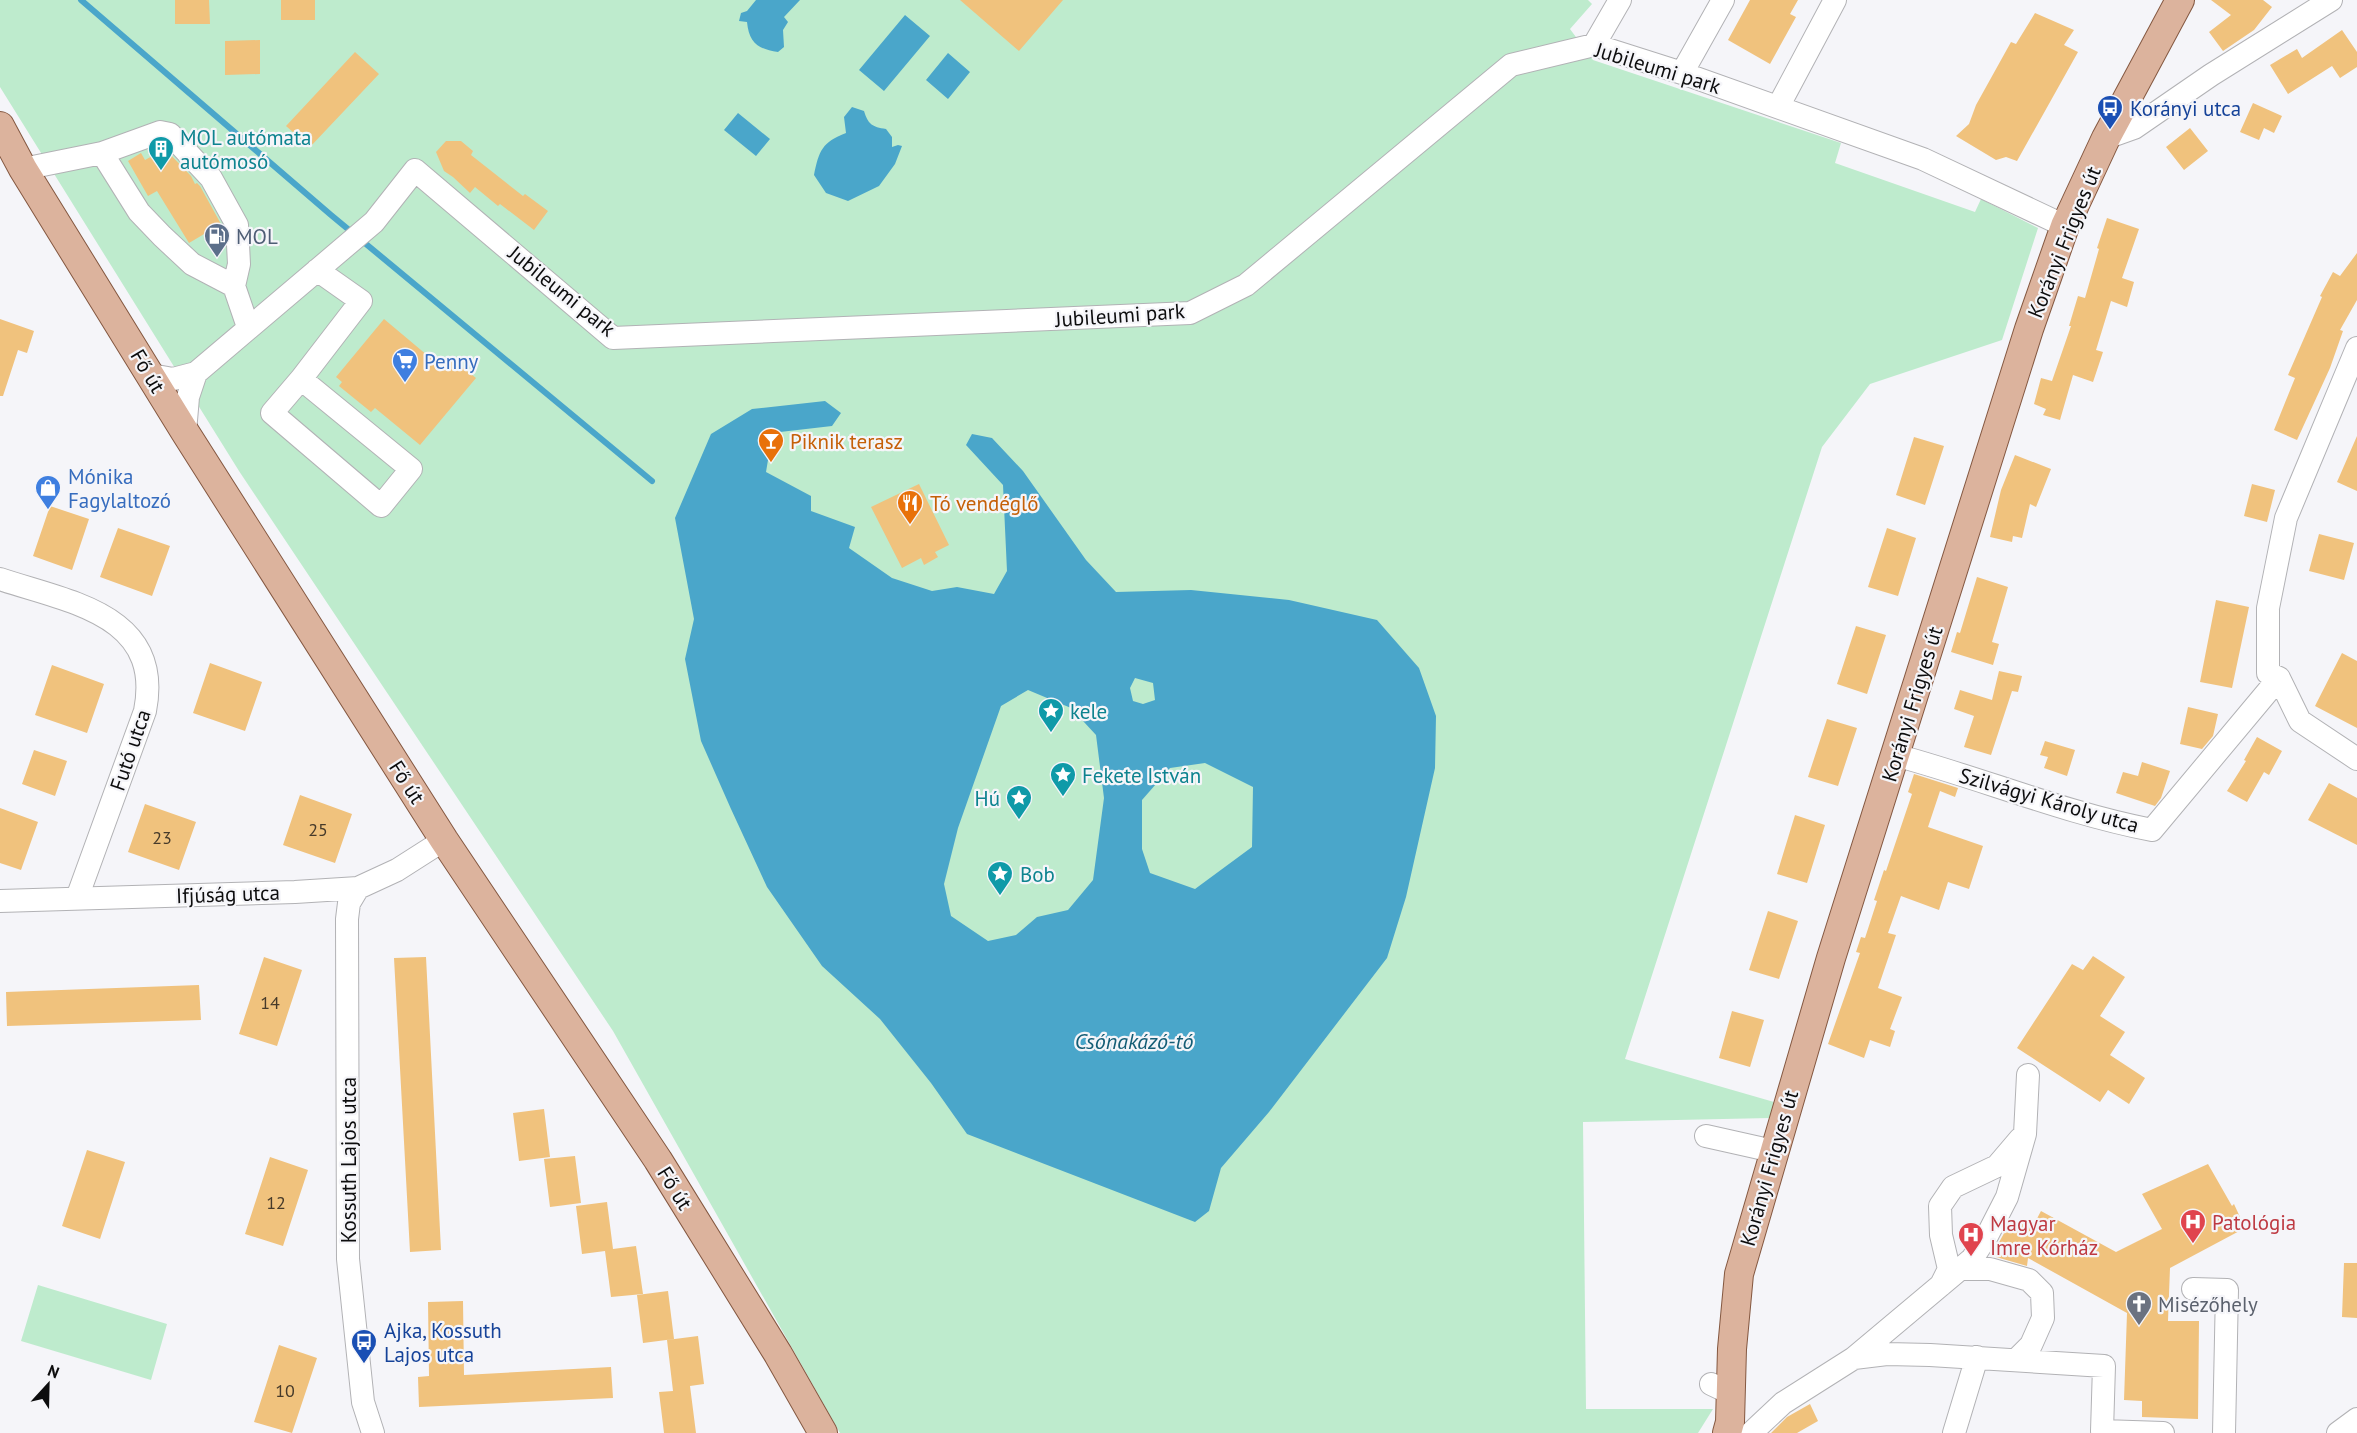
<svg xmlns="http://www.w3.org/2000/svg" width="2357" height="1433" font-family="'PT Sans',sans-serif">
	<rect width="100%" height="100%" fill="#f5f5f9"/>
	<!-- green -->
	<path fill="#beebcd" d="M0,0H1588L1592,4L1570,29L1593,60L1841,143L1835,163L1975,212L1981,199L2038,228L2002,340L1870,384L1822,447L1625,1059L1774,1102L1770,1118L1583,1122L1586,1409H1713L1698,1433H840L613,1031L239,471L0,87Z
		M38,1285L167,1324L151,1380L21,1341Z"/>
	<!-- water -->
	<path fill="#4aa6ca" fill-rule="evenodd" d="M756,0H800L784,17L788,22L783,30L784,47L778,52C758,49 749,43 747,22L739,21L741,13L747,11Z
		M905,15L930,36L884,91L859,70Z
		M948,53L970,72L948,99L926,80Z
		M852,107L864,111C868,124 872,127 886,129L892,137V147L898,145L902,146L895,164L879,186L848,201L826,193L814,175C819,151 822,142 846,133L844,117Z
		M738,113L770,139L756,156L724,130Z
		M825,401L841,413L832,426L780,432L772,436L766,472L811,496V511L855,527L849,548L892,578L932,591L957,587L994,594L1007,571L1003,485L966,445L972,434L992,438L1023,471L1086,560L1116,592L1191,590L1289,600L1377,620L1419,668L1436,716L1435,768L1406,897L1387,958L1269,1112L1221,1168L1209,1211L1195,1222L967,1134L931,1083L880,1019L822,966L767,887L731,809L701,741L685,659L694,619L675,518L711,434L752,409ZM1135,678L1153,683L1155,700L1143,704L1133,701L1130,688ZM1028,690L1071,708L1096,735L1104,798L1093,880L1068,910L1037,917L1016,935L988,941L951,916L944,884L958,828L1001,706ZM1205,763L1253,787L1252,847L1195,889L1150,873L1142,849V800L1170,768Z"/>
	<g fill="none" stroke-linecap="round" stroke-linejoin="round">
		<!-- stream -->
		<path stroke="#4aa6ca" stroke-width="6" d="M81,0L331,215L652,481"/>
	</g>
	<!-- building -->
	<path fill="#f0c27d" d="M175,0H209L210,24H175Z
		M281,0H315V20H281Z
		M960,0H1063L1019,51Z
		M1750,0H1798L1790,14L1796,17L1770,64L1728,40Z
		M2211,0H2263L2272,7L2254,30L2223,51L2209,32L2231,15Z
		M2035,13L2074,30L2064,45L2078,52L2017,161L2006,157L1996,160L1956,136L1969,124L1976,105L2011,42L2016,44Z
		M2342,30L2357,52V67L2340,78L2332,66L2288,94L2270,65L2297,49L2302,58Z
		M260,40V74L225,75V41Z
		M355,52L379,74L310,147L286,126Z
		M2253,103L2282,116L2274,133L2264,128L2259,140L2240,132Z
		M2190,128L2208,151L2184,170L2166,147Z
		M446,141H461L473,151L471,155L523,196L525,194L548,211L534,230L500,204L498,206L475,187L470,193L453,177L444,171L436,152Z
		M165,149L191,176L195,184L197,183L200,186L221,224L189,243L157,191L148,196L128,161L141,153L145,160Z
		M2107,218L2139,229L2122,278L2134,282L2127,307L2111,301L2096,350L2103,352L2093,382L2073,375L2060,420L2043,415L2046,409L2034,404L2041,378L2052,381L2071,326H2069L2078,296L2085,298L2099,249L2097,248Z
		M2357,253V300L2340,330L2343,331L2330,368L2297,440L2274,430L2295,378L2288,375L2322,297L2320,296L2333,272L2340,276Z
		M0,319L34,331L27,353L18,350L3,396H0Z
		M384,319L440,366L448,356L476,378L420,445L375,408L371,412L339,386L342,382L336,377Z
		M2357,436V491L2337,482Z
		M1914,437L1944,446L1925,505L1896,495Z
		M2015,455L2051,469L2036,507L2030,504L2022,538L2013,536L2012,542L1990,537L2001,490Z
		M919,484L949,545L935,552L938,557L924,565L921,558L902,568L871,507Z
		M2252,484L2275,490L2267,522L2244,516Z
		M50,506L89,519L72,570L33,556Z
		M118,528L170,546L152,596L100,577Z
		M1887,528L1916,538L1898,596L1868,587Z
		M2319,534L2354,543L2344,580L2309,571Z
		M1977,577L2008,587L1992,642L1999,644L1993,665L1951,652L1957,632L1960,633Z
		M2216,600L2249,607L2232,688L2200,682Z
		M1856,626L1886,635L1867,694L1837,684Z
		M2342,653L2357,661V728L2315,706Z
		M210,663L262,682L245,731L193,713Z
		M52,665L104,684L87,733L35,715Z
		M1999,671L2022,676L2018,692L2012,691L1991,755L1964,747L1974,716L1954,709L1960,690L1992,700Z
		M2188,707L2218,714L2213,736L2202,749L2180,744Z
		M1827,719L1857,728L1838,786L1808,777Z
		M2257,737L2282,751L2269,775L2264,772L2247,802L2227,791L2246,761L2244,760Z
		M2045,741L2075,750L2067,776L2044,768L2048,757L2040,755Z
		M34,750L67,761L55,796L22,784Z
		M2142,762L2170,771L2161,798L2155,806L2116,793L2123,772L2138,776Z
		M1914,774L1958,788L1955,797L1940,791L1928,827L1983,846L1969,889L1948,882L1939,910L1901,896L1888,933L1896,935L1878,988L1902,997L1890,1029L1895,1031L1890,1047L1870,1040L1864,1058L1828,1044L1860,953L1856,952L1861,937L1865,938L1877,901L1874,900L1884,870L1886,871L1912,794L1908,792Z
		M2329,783L2357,798V845L2308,820Z
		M300,795L352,814L335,863L283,845Z
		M145,804L196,822L179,870L128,852Z
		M0,808L38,822L21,870L0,863Z
		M1795,815L1825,825L1807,883L1777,874Z
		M1768,911L1798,921L1779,979L1749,970Z
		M2093,956L2125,977L2100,1016L2125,1032L2110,1055L2145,1078L2129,1104L2108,1090L2100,1102L2017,1048L2072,964L2083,970Z
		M264,957L302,970L277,1046L239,1034Z
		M426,957L441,1250L410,1252L394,958Z
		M199,985L201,1020L7,1026L6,992Z
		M1732,1011L1764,1020L1750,1067L1719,1058Z
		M544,1109L550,1157L519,1161L513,1113Z
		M87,1150L125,1162L100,1239L62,1226Z
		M575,1156L581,1203L550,1207L544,1159Z
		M270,1157L308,1170L283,1246L245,1234Z
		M2208,1164L2232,1206L2234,1204L2245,1228L2170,1268L2168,1321H2199L2198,1419L2142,1417V1401L2124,1400L2127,1313L2028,1258L2027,1266L1996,1257L1997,1246L2008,1226L2015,1227L2020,1220L2033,1226L2041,1211L2116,1252L2162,1229L2142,1194Z
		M607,1202L613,1249L636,1246L643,1294L611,1297L605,1251L582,1254L576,1206Z
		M2344,1263H2357V1318L2342,1317Z
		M668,1291L674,1339L643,1343L637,1295Z
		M463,1301L464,1375L611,1367L613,1398L419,1407L418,1377L429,1376L428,1302Z
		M698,1336L704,1384L690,1386L696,1433H664L659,1392L673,1391L667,1340Z
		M279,1345L317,1358L292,1433L254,1422Z
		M1810,1404L1818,1421L1797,1433H1771L1787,1417Z"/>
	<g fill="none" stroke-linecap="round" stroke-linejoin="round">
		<defs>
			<path id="minor" d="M1594,45L1620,0
				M1682,73L1723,0
				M1778,107L1835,0
				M2106,138L2134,128L2211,75L2331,0
				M102,153L139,212L162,236L192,264L234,286
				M23,169L102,153L160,132L170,134L211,178L237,225L239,264L234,286L248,327
				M2357,348L2286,518L2268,608V673L2279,678L2300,721L2357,759
				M151,375L173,379L196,373L374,222L415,170L613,338L1190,313L1246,285L1511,65L1594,45L1682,73L1923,159L2065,226
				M301,379L411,469L381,506L272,413Z
				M301,379L361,301L317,270
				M185,432L188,397L196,373
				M0,579C68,602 164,614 145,711L77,898
				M1895,755C1981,778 2064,813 2152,830L2279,678
				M358,888L349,903L347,919L348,1259L363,1402L373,1433
				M0,901L295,892L358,888L397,870L444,840
				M1706,1136L1773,1151
				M1960,1269H1990L2029,1280L2042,1293L2043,1318L2031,1345L2017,1359
				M1941,1285L1949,1269L1941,1235L1940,1206L1953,1187L1997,1166L2020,1139
				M2193,1289L2227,1290L2224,1433
				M1854,1358L1972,1259L1987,1236L2007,1197L2025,1134L2028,1075
				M1711,1384L1730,1393
				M1751,1433L1783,1403L1854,1358L1887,1354L1930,1355L2104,1366L2102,1431L2163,1433
				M1954,1433L1977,1357
				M2338,1433L2357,1419"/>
			<path id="major" d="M0,126L23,169L185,432L444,840L658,1160L778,1354L823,1433
				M1727,1433L1730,1422L1732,1349L1739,1274L1831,958L2029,329L2065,226L2106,138L2180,0"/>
		</defs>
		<!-- minor casing -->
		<use href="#minor" stroke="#b2b2b5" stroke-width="24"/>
		<!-- major casing -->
		<use href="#major" stroke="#845841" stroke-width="30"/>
		<!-- minor -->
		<use href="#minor" stroke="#fff" stroke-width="22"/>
		<!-- major -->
		<use href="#major" stroke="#dcb39d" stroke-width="28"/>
	</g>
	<!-- icons -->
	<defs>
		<symbol id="bus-pin" viewBox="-11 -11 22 30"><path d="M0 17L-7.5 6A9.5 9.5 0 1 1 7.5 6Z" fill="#1a4fb4" stroke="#f5f5f9"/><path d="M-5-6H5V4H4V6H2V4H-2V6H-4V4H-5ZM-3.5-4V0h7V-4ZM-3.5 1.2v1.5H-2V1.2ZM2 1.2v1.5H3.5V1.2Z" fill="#fff"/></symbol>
		<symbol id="building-pin" viewBox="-11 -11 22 30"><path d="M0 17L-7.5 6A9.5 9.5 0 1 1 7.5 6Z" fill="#0f9aa8" stroke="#f5f5f9"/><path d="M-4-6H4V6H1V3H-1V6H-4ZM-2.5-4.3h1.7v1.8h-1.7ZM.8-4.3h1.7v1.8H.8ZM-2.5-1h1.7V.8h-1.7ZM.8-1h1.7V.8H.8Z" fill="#fff"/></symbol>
		<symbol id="fuel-pin" viewBox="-11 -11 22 30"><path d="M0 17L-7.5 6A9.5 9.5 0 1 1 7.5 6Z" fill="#5c6f8a" stroke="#f5f5f9"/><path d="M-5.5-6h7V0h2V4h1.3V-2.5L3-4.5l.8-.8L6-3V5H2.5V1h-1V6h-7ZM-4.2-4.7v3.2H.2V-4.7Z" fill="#fff"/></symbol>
		<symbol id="supermarket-pin" viewBox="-11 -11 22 30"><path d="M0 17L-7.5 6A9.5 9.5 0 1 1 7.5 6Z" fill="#3f7fe0" stroke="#f5f5f9"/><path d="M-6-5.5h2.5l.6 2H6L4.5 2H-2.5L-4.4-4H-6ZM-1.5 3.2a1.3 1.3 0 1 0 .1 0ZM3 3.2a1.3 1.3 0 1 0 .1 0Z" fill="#fff"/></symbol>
		<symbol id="bar-pin" viewBox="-11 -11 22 30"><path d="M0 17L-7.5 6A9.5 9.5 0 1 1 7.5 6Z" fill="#e8710a" stroke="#f5f5f9"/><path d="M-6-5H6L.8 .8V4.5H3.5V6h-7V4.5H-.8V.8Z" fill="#fff"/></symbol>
		<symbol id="shop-pin" viewBox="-11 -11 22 30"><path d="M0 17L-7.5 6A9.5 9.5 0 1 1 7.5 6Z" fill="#3f7fe0" stroke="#f5f5f9"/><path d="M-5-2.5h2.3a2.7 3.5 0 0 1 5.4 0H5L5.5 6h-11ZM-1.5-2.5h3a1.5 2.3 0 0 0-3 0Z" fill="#fff"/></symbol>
		<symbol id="restaurant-pin" viewBox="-11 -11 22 30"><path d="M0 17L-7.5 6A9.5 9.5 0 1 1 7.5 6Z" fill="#e8710a" stroke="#f5f5f9"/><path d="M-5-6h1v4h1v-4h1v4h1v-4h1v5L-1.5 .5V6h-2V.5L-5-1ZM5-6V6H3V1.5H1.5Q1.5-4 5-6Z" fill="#fff"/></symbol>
		<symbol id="sight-pin" viewBox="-11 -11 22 30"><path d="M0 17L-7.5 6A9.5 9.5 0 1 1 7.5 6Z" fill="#0f9aa8" stroke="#f5f5f9"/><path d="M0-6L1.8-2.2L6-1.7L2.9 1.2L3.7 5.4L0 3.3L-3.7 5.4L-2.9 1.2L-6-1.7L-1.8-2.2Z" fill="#fff"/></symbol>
		<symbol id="hospital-pin" viewBox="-11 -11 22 30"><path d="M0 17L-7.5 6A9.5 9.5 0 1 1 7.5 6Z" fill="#e0444e" stroke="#f5f5f9"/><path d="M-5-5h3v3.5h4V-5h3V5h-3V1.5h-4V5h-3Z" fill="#fff"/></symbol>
		<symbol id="church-pin" viewBox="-11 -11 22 30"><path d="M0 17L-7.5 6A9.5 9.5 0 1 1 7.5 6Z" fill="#6b7280" stroke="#f5f5f9"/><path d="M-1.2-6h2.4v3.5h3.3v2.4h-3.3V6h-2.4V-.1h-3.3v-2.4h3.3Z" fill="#fff"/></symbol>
	</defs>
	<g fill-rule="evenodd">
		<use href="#bus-pin" x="2095" y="93" width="30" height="40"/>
		<use href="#building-pin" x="146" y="134" width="30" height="40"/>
		<use href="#fuel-pin" x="202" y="221" width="30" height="40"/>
		<use href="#supermarket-pin" x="390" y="346" width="30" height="40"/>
		<use href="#bar-pin" x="756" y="426" width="30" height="40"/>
		<use href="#shop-pin" x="33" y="473" width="30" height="40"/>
		<use href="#restaurant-pin" x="895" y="488" width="30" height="40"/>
		<use href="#sight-pin" x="1036" y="696" width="30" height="40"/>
		<use href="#sight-pin" x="1048" y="760" width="30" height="40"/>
		<use href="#sight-pin" x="1004" y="783" width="30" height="40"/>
		<use href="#sight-pin" x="985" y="859" width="30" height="40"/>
		<use href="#hospital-pin" x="2178" y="1207" width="30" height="40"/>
		<use href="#hospital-pin" x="1956" y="1220" width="30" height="40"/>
		<use href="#church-pin" x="2124" y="1289" width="30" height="40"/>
		<use href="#bus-pin" x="349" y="1327" width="30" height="40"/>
	</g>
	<g text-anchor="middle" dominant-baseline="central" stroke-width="4.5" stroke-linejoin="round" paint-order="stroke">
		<!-- number labels -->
		<g font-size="18" fill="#463a2a">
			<text x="318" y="829">25</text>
			<text x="162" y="837">23</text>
			<text x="270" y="1002">14</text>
			<text x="276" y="1202">12</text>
			<text x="285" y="1390">10</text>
		</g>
		<!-- street labels -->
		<g font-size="21" fill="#0d0d0e" stroke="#f5f5f9">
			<text transform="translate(1658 68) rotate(17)">Jubileumi park</text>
			<text transform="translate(2064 242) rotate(-68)">Korányi Frigyes út</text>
			<text transform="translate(562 291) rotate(39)">Jubileumi park</text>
			<text transform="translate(1120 315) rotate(-4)">Jubileumi park</text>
			<text transform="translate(148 371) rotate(59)">Fő út</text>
			<text transform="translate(1912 704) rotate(-73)">Korányi Frigyes út</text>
			<text transform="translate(130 750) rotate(-71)">Futó utca</text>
			<text transform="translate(407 782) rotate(57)">Fő út</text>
			<text transform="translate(2049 800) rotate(16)">Szilvágyi Károly utca</text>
			<text transform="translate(228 894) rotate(-2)">Ifjúság utca</text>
			<text transform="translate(348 1160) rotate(-90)">Kossuth Lajos utca</text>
			<text transform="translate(1769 1168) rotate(-74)">Korányi Frigyes út</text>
			<text transform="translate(675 1188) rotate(58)">Fő út</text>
		</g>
		<!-- transit labels -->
		<g font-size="21" fill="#164399" stroke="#f5f5f9" text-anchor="start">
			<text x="2130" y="108">Korányi utca</text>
			<text x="384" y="1330">Ajka, Kossuth<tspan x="384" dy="24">Lajos utca</tspan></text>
		</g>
		<!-- culture labels -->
		<g font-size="21" fill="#0d838f" stroke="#f5f5f9" text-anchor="start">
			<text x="180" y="137">MOL autómata<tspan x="180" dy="24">autómosó</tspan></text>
			<text x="1070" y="711">kele</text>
			<text x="1082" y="775">Fekete István</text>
			<text x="1000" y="798" text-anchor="end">Hú</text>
			<text x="1020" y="874">Bob</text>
		</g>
		<!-- service labels -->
		<g font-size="21" fill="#4e5e75" stroke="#f5f5f9" text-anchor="start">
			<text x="236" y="236">MOL</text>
		</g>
		<!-- shop labels -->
		<g font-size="21" fill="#366cbe" stroke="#f5f5f9" text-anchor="start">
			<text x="424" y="361">Penny</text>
			<text x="68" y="476">Mónika<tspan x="68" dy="24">Fagylaltozó</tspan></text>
		</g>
		<!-- food labels -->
		<g font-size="21" fill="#c56008" stroke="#f5f5f9" text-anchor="start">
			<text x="790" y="441">Piknik terasz</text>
			<text x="930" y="503">Tó vendéglő</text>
		</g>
		<!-- health labels -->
		<g font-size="21" fill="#be3a42" stroke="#f5f5f9" text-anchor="start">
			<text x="2212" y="1222">Patológia</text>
			<text x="1990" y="1223">Magyar<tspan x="1990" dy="24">Imre Kórház</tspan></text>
		</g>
		<!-- worship labels -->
		<g font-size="21" fill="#5b616d" stroke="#f5f5f9" text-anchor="start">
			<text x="2158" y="1304">Misézőhely</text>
		</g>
		<!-- water labels -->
		<g font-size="22" font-style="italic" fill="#145d76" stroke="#f5f5f9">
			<text x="1134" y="1041">Csónakázó-tó</text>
		</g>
	</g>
	<!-- north arrow -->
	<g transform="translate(48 1385) rotate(22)" stroke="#f5f5f9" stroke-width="4.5" paint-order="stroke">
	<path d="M0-4.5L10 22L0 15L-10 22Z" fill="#0d0d0e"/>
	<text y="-9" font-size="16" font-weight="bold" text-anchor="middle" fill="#0d0d0e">N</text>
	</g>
</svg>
